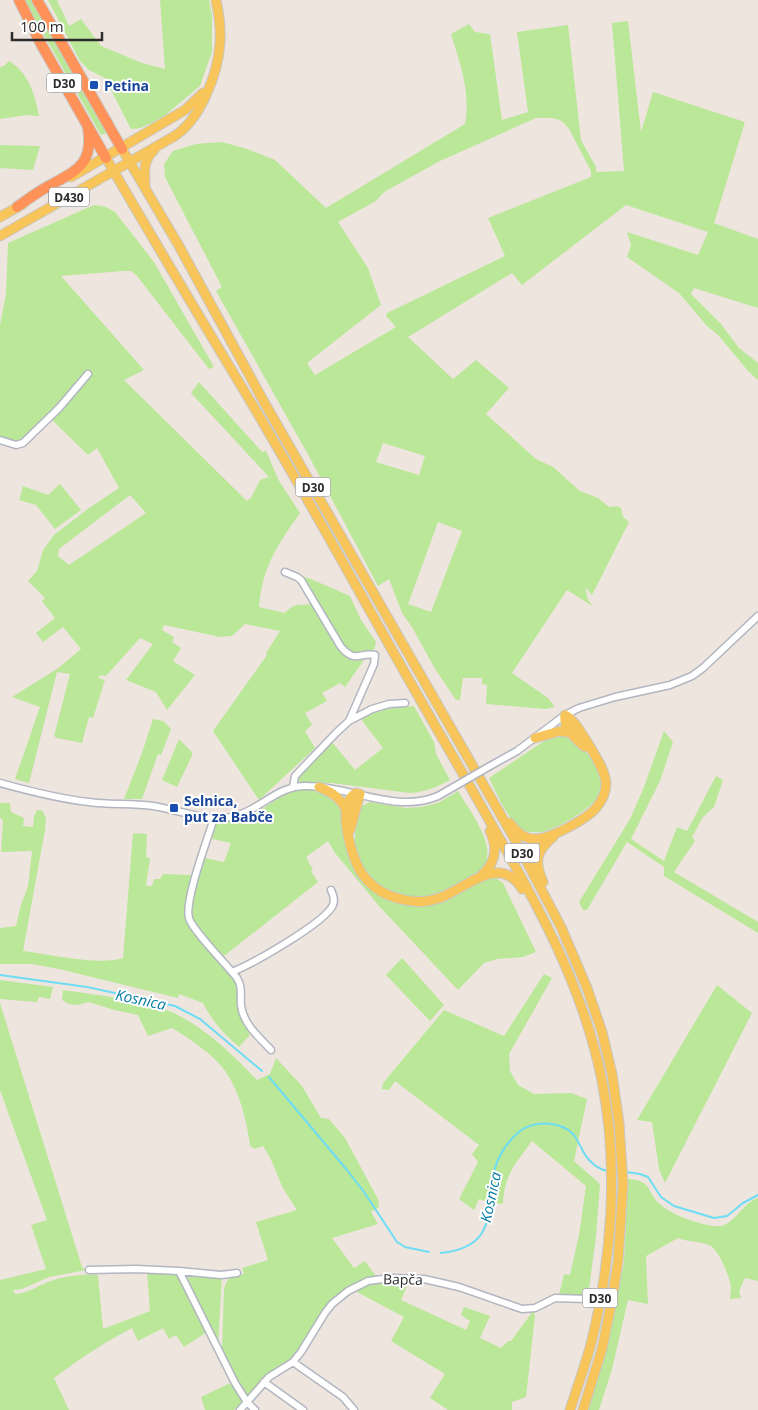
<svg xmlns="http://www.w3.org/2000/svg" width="758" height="1410" font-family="'Open Sans',sans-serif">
	<rect width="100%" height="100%" fill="#eee6de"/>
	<!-- green -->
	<path fill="#bae798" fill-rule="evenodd" d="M24,0H33L111,137L109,139L106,133L101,135Z
		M48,0H57L69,26L81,19L101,46L142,63L165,69L160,0H209L212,15V52L200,86L163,117L141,128L131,129L105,78L89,70L80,61Z
		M628,21L641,132L653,92L745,122L714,223L758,239V308L694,288L691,294L721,324L739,348L758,363V380L749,372L718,335L707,326L679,293L627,257L631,245L627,232L698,255L708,232L626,205L522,285L512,273L408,337L453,379L476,360L509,388L486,414L536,459L553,467L580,491L598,498L609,507L617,506L621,508L623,517L629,522L592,595L585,587L588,600L594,607L567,590L512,673L548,698L555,707L545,709L486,704L487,685L482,684V678H463L460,700H456L435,669L412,627L402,613L389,579L378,586L310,458L216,291L222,287L165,177L164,164L173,151L196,144L222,142L247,149L275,160L326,208L465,124C471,93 460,63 451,34L469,24L475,32L490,34L502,120L528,112L517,32L568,25L581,140L596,167V172L624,171L612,23ZM536,118H550L557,119L563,122L569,129L591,171V177L488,218L505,256L387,313L386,316L396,327L315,375L307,363L381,305L368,268L338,222L376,201L384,192L440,161ZM383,443L425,456L419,475L376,462ZM438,522L462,531L431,612L408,604Z
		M9,61C29,73 35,95 39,116L27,115L0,119V67L4,66Z
		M0,145L40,146L33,170L0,168Z
		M94,205L106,207L115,212L154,262L214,367L209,369L137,276L131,271H123L61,276L144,370L124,380L247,501L251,498L260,480L269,477L191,393L199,382L262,452L266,451L279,481L300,513C277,546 263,565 259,607L285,613C295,602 299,606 311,604L343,655L352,661L364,660L345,687L340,683L322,693L327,701L305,713L312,725L305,731L315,748L259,800L213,731L267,655L266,653L280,631L245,624L232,636L220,637L164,625L162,630L174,637L172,642L181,648L173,661L195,675L167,710L156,692L126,680L153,644L140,638L106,676L101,675L98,678L105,680L93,718L89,717L82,743L57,738L54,736L70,674L57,672L29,783L15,779L40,707L12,697L57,669L81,649L63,627L43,642L36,633L55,618L42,601L45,598L28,581L37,571L43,550L54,535L89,508L119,488L97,448L88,455L51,419L91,376L85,372L53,408L20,441L15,442L0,437V325L6,294L8,243ZM130,495L146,513L69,565L58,556L59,549Z
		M60,484L81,510L55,529L36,505L19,500L23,486L48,495Z
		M304,577L311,579L350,596L361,620L376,642L374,650C363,654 356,656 345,649L303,578Z
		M414,706L434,742L436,754L450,780C437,787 425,792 410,793L332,783L300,782L299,780V776L332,742L355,770L383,748L360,718L386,709Z
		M153,719L163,721L171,729L161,755L158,754L142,799H124L142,753Z
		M664,731L673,742L660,781L631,839L664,861L677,827L687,831L716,776L723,780L714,807L703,817L692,837L695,841L674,872L758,922V933L664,876V867L627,842L587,910H583L579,902L630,819L644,787Z
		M555,735C574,737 574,739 587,753C596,764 605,781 598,796C592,809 555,830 541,832C534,833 524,832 519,827C505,815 497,793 489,778L547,739Z
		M179,739L192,752V756L177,787L162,780Z
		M307,789L328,795L342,806L352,863L388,899L407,905L497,875V879L503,883L536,952L523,957L497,959L484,963L458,990L379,906L335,853L328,841L306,857L313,870L311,871L318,882L224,956C213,945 195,932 192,916C188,902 201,873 205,858L224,862L231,843L212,839L217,821C228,821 238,822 248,817C269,807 283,790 307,789Z
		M458,791C468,808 491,838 487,858L490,862C487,866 483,870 480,873C468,882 435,897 420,898C390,898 359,876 355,845C354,832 357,820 360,807L370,802L406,808L421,807L438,803Z
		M0,803H10L11,812L24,818L23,826L33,827L34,816L37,810H42L46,818L45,830L23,951C49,954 99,966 123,958L133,833L147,834L146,857L150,858L146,886H152L154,879H160L163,874L193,875L186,900L187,921L193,933L231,973L238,984L240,1015L250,1035L239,1047C224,1034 212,1021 203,1003L179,994L178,998L59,969L32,964H0V928L16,926L21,905L28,886L32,851L1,852L3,821L0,817Z
		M402,958L444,1005L430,1021L386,975Z
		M544,974L552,978L509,1054L510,1071L518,1085L534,1094L571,1093L587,1099L574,1161L600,1184L596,1236L588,1296L559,1295L564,1274L570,1275L579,1235L586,1186L532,1141C516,1163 504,1175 503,1204L488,1202L479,1199L474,1210L459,1199L478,1162L472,1154L479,1145L395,1081L389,1090L382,1089L383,1083L444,1010L504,1036Z
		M0,980L53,987L50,999L39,997L37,1002L0,999Z
		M717,985L752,1013L665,1183L659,1169L652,1122L637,1120Z
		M63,990C96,995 138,999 169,1011C203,1025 232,1054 257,1080L270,1074L276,1058L302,1086L321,1118L329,1119L345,1138L378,1199L379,1207L371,1212L378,1224L332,1238L354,1268L365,1261L376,1276L360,1282L347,1290L299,1351L248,1398L236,1382L222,1352L224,1289L226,1283L231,1276L244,1274L242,1268L268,1260L256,1222L297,1210C292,1202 286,1194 282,1186C276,1172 272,1159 263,1146L255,1149L250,1146C247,1121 240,1093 226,1072C213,1054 190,1039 172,1028L148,1036L138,1015L114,1010L89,1002L78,1005L69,1004L62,1000Z
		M0,1003L82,1267L86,1270L49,1277L22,1289L13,1290L15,1294C28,1293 36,1287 48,1282C63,1276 82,1274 98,1275L103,1329L150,1311L147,1272L173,1273L180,1278L207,1332L184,1347L176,1335L169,1339L163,1328L138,1341L132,1328C105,1342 79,1359 54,1378L69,1410H0V1280L46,1269L31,1225L47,1220L0,1090Z
		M628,1179C655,1181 645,1193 662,1206C672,1215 708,1228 721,1226C735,1223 743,1203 758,1198V1281L745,1278L739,1291L741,1298L730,1299C730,1295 731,1290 731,1287C730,1277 718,1248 709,1245C699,1241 688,1242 678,1238L646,1256L648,1304L628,1300L612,1369L599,1410H588L605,1350L624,1263Z
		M191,1275L222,1276L218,1345L189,1285L188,1277Z
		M392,1280L407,1286L401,1300L466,1330L470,1321L461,1315L464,1307L490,1316L480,1338L501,1348L508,1341H511L533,1311L535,1316L526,1397L512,1402V1410H448L430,1398L445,1374L391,1341L404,1317L355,1291L369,1285Z
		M228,1384L234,1385L243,1401L234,1410H205L201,1397Z"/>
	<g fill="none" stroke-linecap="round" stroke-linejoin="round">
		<!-- stream -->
		<path stroke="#6ddcf4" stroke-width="2" d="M0,975L87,987L175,1006L200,1019L262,1071
			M269,1077L347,1170L364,1192L397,1242L405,1247L429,1252
			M626,1172L640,1174L648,1177L661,1197L674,1206L714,1218L727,1216L743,1203L758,1195
			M441,1253C499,1247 485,1210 495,1168C499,1154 509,1140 520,1131C535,1120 560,1121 573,1134C577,1138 578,1143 581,1147C586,1159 596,1169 608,1171"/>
		<defs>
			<path id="minor" d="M0,440L16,445L23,443L59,408L88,374
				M285,572L297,577L301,580L341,647C356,664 359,652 375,655L374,664L349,721
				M490,766L517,751L565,715L579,708L615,697L670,685L692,676L703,668L758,616
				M0,783C29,791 59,799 89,802C110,805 132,803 153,806C174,809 204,820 224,818C258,815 274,785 307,786C350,786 396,814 438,796
				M293,787L295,776L336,733L349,721L372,709L389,704L405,703
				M214,818C208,838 184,901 189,918C192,930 228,966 237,978C243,988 240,995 241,1005C243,1024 259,1037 271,1050
				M232,972C252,964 325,923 333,905C335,900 333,894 331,890
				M89,1270L136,1269L179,1271
				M237,1273L221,1275L179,1271L235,1383L247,1402L255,1410
				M293,1362L343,1397L354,1410
				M264,1382L303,1410
				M240,1410L269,1377L293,1362L301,1352L325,1313L332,1304L348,1291L368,1281L390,1278L424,1279L459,1287L522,1309L535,1308L555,1298L587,1299"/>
			<path id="major" d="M122,149L179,246L264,402L518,845L561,927L587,988L602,1032L612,1074L619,1123L623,1184L618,1262L611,1305L602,1349L583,1410
				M106,158C149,232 193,306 237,379C300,483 357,589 417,694C442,738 468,782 493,827C539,907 584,989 602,1081C619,1167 612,1259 591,1344C585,1366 577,1388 570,1410
				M71,177L185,110L203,93
				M145,186C145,171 142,162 154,150
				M0,217L23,204
				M0,236L173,137C200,121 218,74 220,43C221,28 219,14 216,0
				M565,715C563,729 576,739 585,747
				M535,738L560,731L572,733
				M319,787C332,792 341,798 347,812
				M356,793C335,804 352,861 363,875C372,887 386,896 401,899C414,903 429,902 442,897C467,887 501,853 522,889
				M510,823C516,832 524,839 535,839C550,839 587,819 596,808C602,801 606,793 606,783C605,770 595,756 589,745C583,736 575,720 565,715
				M350,830L360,794
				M482,875C496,862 498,848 490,831
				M543,882C534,861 536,851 553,837"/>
			<path id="highway" d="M19,0L41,44L106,158
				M37,0L122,149
				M17,207C27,200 36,193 47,187C75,171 94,166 88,128"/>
		</defs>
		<!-- minor casing -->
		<use href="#minor" stroke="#b2b6c0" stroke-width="9"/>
		<!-- major casing -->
		<use href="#major" stroke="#c8c8c8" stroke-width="11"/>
		<!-- highway casing -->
		<use href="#highway" stroke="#c8c8c8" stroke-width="12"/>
		<!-- minor -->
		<use href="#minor" stroke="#fff" stroke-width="6"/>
		<!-- major -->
		<use href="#major" stroke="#f7c55a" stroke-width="9"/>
		<!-- highway -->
		<use href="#highway" stroke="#ff9258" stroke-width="10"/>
		<defs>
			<path id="minor-bridge" d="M438,796L490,766"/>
		</defs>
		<!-- minor-bridge casing -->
		<use href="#minor-bridge" stroke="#b2b6c0" stroke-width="9" stroke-linecap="butt"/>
		<!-- minor-bridge -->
		<use href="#minor-bridge" stroke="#fff" stroke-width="6"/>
	</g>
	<!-- markers -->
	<g fill="#1a4fb4" stroke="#fff" stroke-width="2">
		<rect x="89" y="80" width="10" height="10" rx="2.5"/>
		<rect x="169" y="803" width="10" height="10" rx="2.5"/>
	</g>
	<g text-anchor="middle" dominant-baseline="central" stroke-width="4" stroke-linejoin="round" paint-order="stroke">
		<!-- shield labels -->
		<g fill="#fff" stroke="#6b6b6b" stroke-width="1">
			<rect x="46.5" y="73.5" width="35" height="19" rx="4"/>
			<rect x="49" y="187.5" width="40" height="19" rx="4"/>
			<rect x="295.5" y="477.5" width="35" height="19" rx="4"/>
			<rect x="504.5" y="843.5" width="35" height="19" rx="4"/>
			<rect x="582.5" y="1288.5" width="35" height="19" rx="4"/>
		</g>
		<g font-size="12" font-weight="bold" fill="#2c2c2c">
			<text x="64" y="83">D30</text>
			<text x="69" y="197">D430</text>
			<text x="313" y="487">D30</text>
			<text x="522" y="853">D30</text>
			<text x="600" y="1298">D30</text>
		</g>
		<!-- transit labels -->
		<g font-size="14" font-weight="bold" fill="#164399" stroke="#fff" text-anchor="start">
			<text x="104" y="85">Petina</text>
			<text x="184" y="800">Selnica,<tspan x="184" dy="16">put za Babče</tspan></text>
		</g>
		<!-- street labels -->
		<g font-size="14" fill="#2c2c2c" stroke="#fff">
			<text transform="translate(403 1279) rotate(1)">Bapča</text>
		</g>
		<!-- water labels -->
		<g font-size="15" font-style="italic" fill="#077ca5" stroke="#fff">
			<text transform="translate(141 999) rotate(12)">Kosnica</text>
			<text transform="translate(490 1197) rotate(-78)">Kosnica</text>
		</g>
	</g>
	<!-- scale -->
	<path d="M12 32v8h90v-8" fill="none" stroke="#2c2c2c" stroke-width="2.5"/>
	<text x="20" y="32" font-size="15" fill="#2c2c2c" stroke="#ffffff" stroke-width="4" paint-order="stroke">100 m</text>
</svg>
